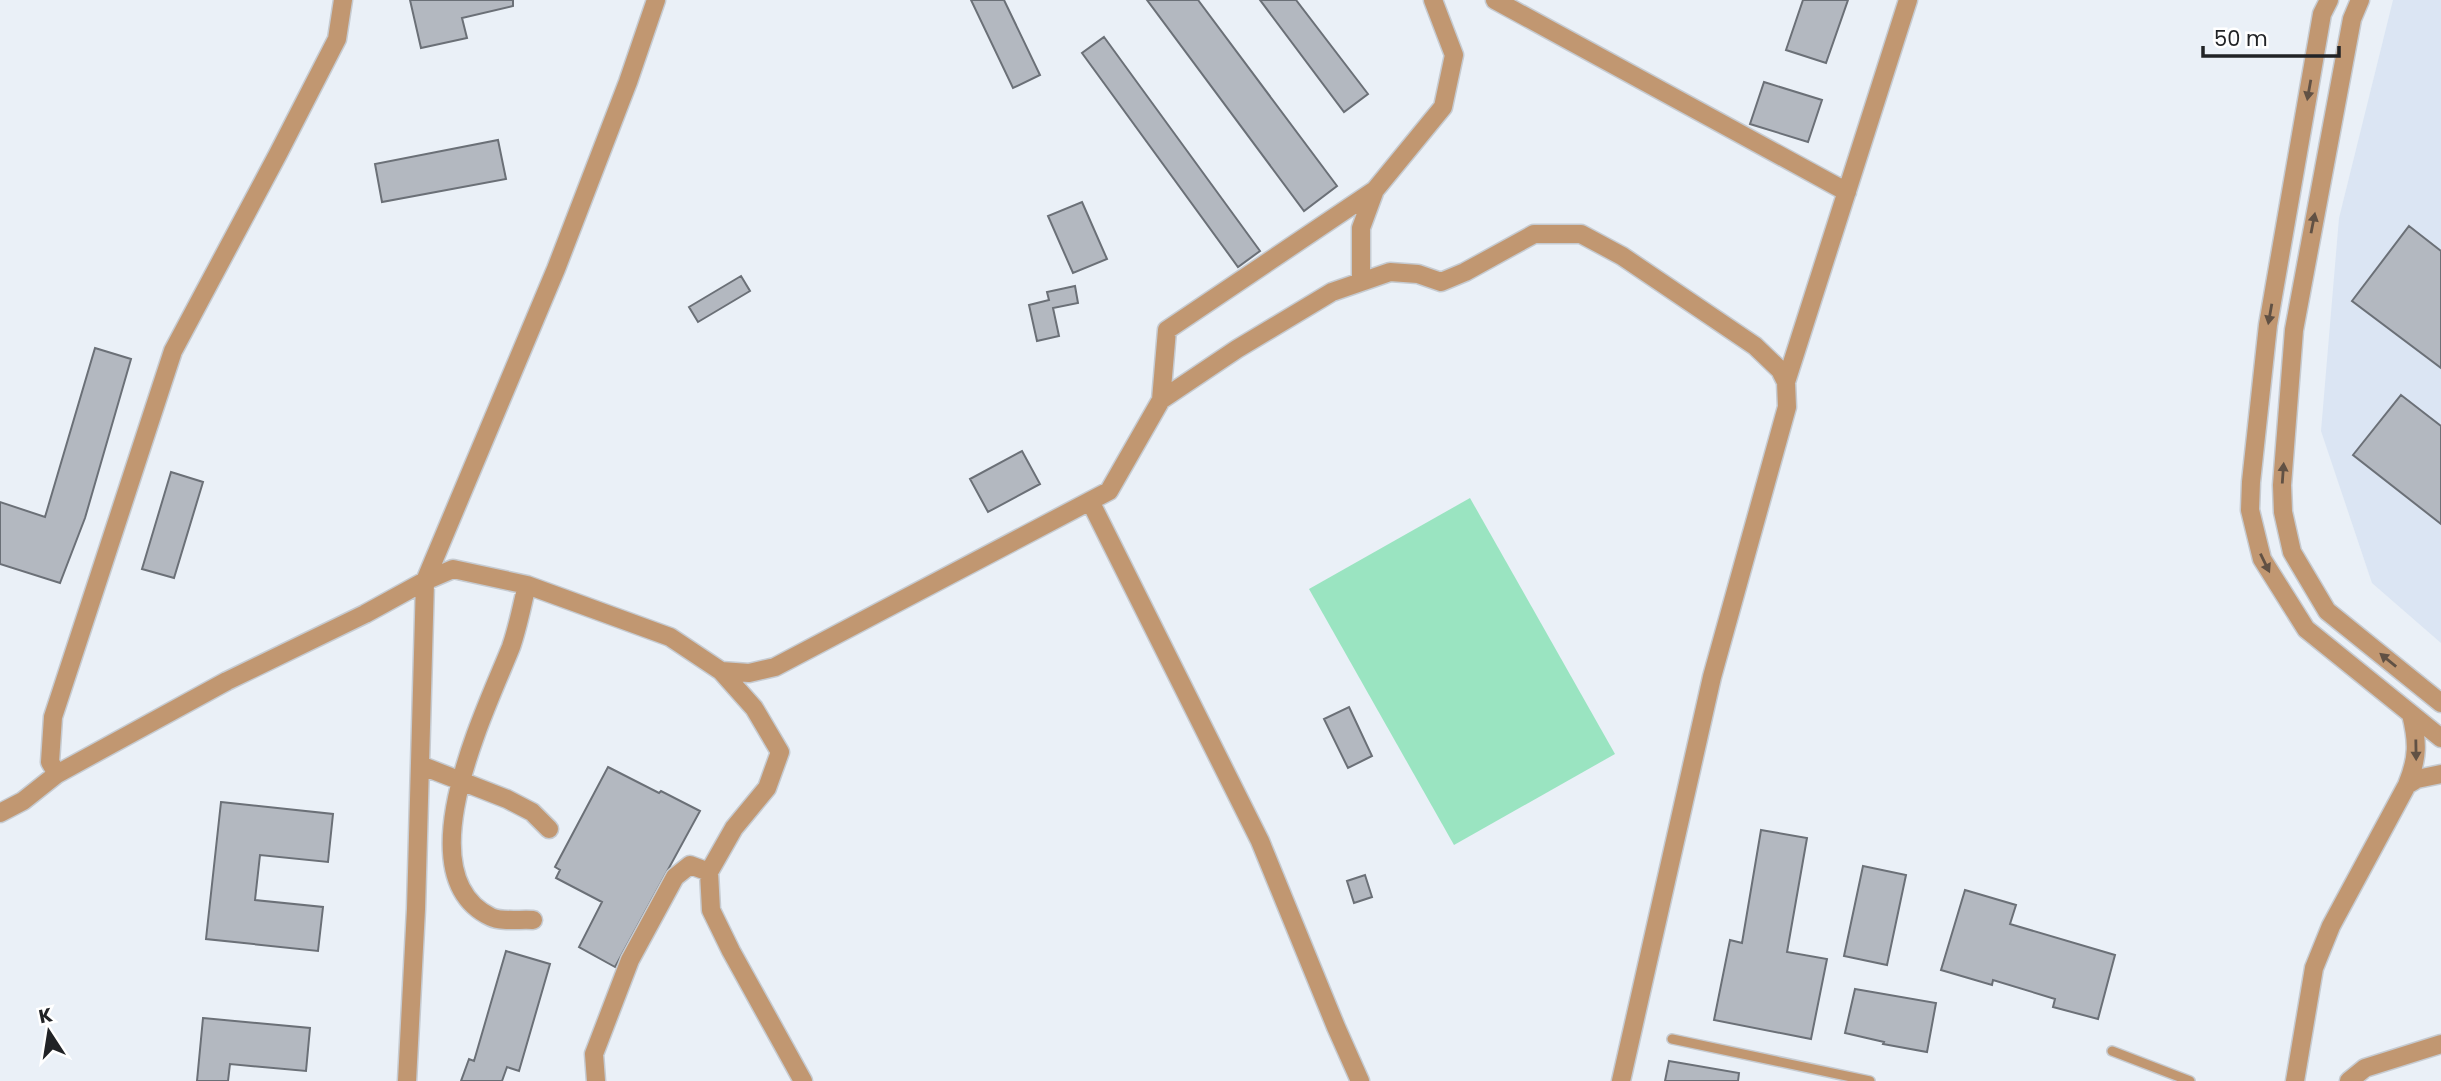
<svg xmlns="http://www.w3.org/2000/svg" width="2441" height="1081" font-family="Poppins,sans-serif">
	<rect width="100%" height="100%" fill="#eaf0f7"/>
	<!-- built -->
	<path fill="#dbe5f3" d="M2393,0H2441V643L2372,583L2321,431L2339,218Z"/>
	<!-- green -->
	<path fill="#9ae4c1" d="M1470,498L1615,754L1454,845L1309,589Z"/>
	<!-- building -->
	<path fill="#b3b8c0" stroke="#6b7077" stroke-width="2" d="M410,0H513V6L462,18L467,38L421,48Z
		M971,0H1004L1040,75L1013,88Z
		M1147,0H1198L1337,186L1304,211Z
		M1260,0H1296L1368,94L1344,112Z
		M1803,0H1848L1826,63L1786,50Z
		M1104,37L1260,251L1238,267L1082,53Z
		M1764,82L1822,100L1808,142L1750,124Z
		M498,140L506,179L382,202L375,164Z
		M1082,202L1107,259L1073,273L1048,216Z
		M2409,226L2441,251V368L2352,301Z
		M741,276L750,291L698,322L689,307Z
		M1075,286L1078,303L1053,308L1059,336L1037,341L1029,305L1049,300L1047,292Z
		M95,348L131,359L85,518L60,583L0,564V502L45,517Z
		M2401,395L2441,426V524L2353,455Z
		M1022,451L1040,484L988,512L970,479Z
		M171,472L203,482L174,578L142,569Z
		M1349,707L1372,756L1348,768L1324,719Z
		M608,767L659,793L661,791L700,811L615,967L579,947L602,902L556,878L560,870L555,867Z
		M221,802L333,814L328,862L260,855L255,900L323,907L318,951L206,939Z
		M1761,830L1807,838L1787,952L1827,959L1811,1039L1714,1020L1730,940L1742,943Z
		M1863,866L1906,875L1887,965L1844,956Z
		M1365,875L1372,897L1354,903L1347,881Z
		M1965,890L2016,905L2010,924L2115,955L2098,1019L2053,1007L2055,999L1993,980L1992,985L1941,970Z
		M506,951L550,964L519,1071L507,1067L502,1081H461L469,1059L474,1061Z
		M1855,989L1936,1003L1927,1052L1883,1044L1884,1042L1845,1033Z
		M203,1018L310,1028L306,1071L230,1064L228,1081H197Z
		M1669,1061L1739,1073L1738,1081H1665Z"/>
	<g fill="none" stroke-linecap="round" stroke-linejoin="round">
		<defs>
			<path id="lane" d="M1672,1039L1870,1081
				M2112,1051L2190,1081"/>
			<path id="street" d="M1495,0L1847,192
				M2329,0L2322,14L2268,325L2251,482L2250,510L2262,559L2306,629L2441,738
				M2360,0L2352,19L2294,330L2282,485L2283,512L2292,552L2327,611L2441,703
				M1361,280V228L1375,190
				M1786,382L1908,0
				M1161,400L1167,330L1375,190L1443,107L1454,55L1433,0
				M1090,501L1260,841L1336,1027L1360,1081
				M527,585C522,605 518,627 511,647C487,708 403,875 491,917C501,922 521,919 533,920
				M721,671L749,673L775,667L1109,491L1161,400L1237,349L1332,292L1390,272L1418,274L1441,282L1465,272L1534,234H1581L1622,256L1755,346L1780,370L1786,382L1787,407L1712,677L1621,1081
				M420,765L507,799L532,812L549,829
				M57,774L50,762L53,717L173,351L278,154L337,39L343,0
				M2407,785L2417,779L2441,774
				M0,813L23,801L57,774L227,681L365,614L425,581L453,569L527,585L670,637L721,671L754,708L780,752L767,788L734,828L709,872L711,910L731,951L803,1081
				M407,1081L416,909L425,581L556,269L628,82L656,0
				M596,1081L594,1054L630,960L675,877L690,865L709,872
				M2295,1081L2314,968L2331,926L2407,785C2418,758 2418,742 2411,714
				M2349,1081L2365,1068L2441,1044"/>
		</defs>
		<!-- lane casing -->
		<use href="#lane" stroke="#c6cbd1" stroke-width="12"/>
		<!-- street casing -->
		<use href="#street" stroke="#c6cbd1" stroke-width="21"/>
		<!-- lane -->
		<use href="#lane" stroke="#c19771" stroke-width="9"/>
		<!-- street -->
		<use href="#street" stroke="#c19771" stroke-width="18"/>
	</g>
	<!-- one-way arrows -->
	<defs><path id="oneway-solid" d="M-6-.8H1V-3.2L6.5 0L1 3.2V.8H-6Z" transform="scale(1.75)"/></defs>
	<g fill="#615144">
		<use href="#oneway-solid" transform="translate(2309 90) rotate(100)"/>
		<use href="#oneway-solid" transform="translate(2313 223) rotate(-79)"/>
		<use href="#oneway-solid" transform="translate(2270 314) rotate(100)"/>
		<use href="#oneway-solid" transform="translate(2283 473) rotate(-86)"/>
		<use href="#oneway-solid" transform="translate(2265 563) rotate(64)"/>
		<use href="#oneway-solid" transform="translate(2388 660) rotate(-141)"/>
		<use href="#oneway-solid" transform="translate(2416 750) rotate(89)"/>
	</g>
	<!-- north arrow -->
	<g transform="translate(49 1032) rotate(348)" stroke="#ffffff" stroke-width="5" paint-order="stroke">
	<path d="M0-5L12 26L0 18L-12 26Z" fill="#212326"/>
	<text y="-10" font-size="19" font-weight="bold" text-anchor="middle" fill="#212326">K</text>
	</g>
	<!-- scale -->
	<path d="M2203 46v10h136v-10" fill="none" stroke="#212326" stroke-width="3.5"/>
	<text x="2214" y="46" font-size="21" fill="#212326" stroke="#ffffff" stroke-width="5" paint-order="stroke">50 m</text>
</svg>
